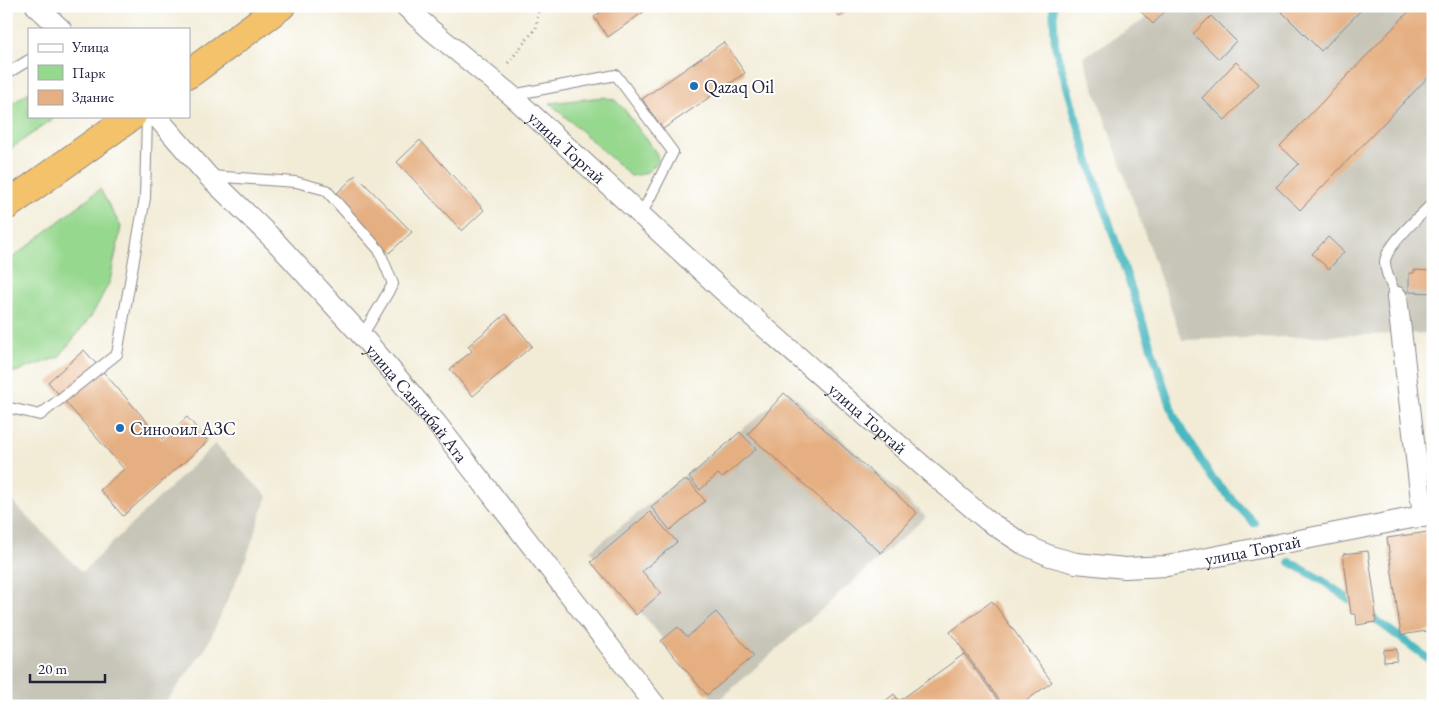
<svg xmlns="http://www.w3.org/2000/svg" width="1439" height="712" font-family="'EB Garamond',serif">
	<rect width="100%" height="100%" fill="#fff"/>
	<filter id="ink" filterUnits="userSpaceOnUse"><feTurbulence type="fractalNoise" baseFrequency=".02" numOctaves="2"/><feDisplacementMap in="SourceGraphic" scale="10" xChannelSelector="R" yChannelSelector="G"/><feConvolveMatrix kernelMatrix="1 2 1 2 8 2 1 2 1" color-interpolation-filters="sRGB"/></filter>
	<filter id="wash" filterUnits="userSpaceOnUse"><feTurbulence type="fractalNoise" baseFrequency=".0096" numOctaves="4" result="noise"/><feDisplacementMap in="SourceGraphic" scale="20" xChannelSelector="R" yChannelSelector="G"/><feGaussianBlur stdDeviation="1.12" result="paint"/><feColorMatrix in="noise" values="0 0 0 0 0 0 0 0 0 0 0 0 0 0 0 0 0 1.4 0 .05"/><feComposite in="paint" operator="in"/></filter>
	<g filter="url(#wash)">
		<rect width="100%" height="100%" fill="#f2ecd7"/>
		<!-- industrial -->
		<path fill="#c7c5b8" d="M1142,6H1433V333L1182,340L1083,57L1149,17Z
			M789,392L926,517L716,703L590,551Z
			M215,444L267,496L246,559L206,648L163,706H6V495L82,572Z"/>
		<!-- green -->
		<path fill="#97d88f" stroke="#5c7d65" d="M29,92V116H57L6,152V108Z
			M603,97L615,100L624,109L657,154L658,161C649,173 645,174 631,176L550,103Z
			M100,189L121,227L110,281L92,315L59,357L6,375V263Z"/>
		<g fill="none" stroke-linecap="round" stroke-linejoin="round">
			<!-- stream -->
			<path stroke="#49b8c0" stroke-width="8" d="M1053,6L1055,45L1088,159L1174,416L1212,478L1254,523
				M1290,562L1323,581L1357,605
				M1368,614L1433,662"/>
		</g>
		<g id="blocks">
			<!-- building -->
			<path fill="#e5af81" d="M608,6H652L608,37L594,17Z
				M832,6H854L839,17Z
				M1141,6H1170L1153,24L1138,9Z
				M1276,6H1365L1321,51Z
				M1414,6H1433V72L1300,210L1276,187L1299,164L1280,146Z
				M1211,16L1236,41L1219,59L1193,34Z
				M724,42L745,73L663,129L642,99Z
				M1236,62L1259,84L1225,120L1202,98Z
				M420,140L484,210L462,231L397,162Z
				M356,175L412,232L389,253L334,196Z
				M1328,237L1344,252L1329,269L1312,254Z
				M1414,270L1433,271V293L1409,292V273H1414Z
				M506,314L532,346L473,396L450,369L472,351L468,346Z
				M84,350L162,439L187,417L208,441L123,516L100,490L124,469L48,382Z
				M784,393L917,513L881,553L748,434Z
				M740,432L756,449L722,478L718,474L700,490L689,477Z
				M683,481H689L705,501L670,530L651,507Z
				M650,512L677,542L642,571L661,593L636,615L591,562Z
				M1428,532L1433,566V630L1401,635L1387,538Z
				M1368,551L1376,607L1374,608L1376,622L1357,625L1356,614H1351L1343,554Z
				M992,601L1052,682L1019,706H1004L950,632Z
				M716,612L754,656L707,695L661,641L678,627L687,637Z
				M1397,649V661L1384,662V650Z
				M964,654L1002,706H879L894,694L899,701Z"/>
		</g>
	</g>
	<g filter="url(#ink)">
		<use href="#blocks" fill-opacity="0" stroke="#8a8789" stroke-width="1"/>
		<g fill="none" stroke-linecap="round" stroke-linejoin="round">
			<defs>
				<path id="lane" d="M6,74L29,60
					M512,95L616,75L673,152L641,215
					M210,176L296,182L326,190L379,250L393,284L362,336
					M1397,297C1392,286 1386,276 1385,263C1384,247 1421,215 1433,203
					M6,407L40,415L117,354L145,198L147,116"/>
				<g id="street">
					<path d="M36,6L61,29"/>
					<path id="s1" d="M405,6L431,30L511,95L720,288L931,473L988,521L1023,544L1050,556L1076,563L1125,568L1167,566L1412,518L1433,515"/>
					<path id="s2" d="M156,116L208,176L274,240L362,336L437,424L656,706"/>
					<path d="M1397,297L1423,517"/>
				</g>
				<path id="highway" d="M189,74L281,6
					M6,206L132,116"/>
			</defs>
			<!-- lane casing -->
			<use href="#lane" stroke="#8a8789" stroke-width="12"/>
			<!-- street casing -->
			<use href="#street" stroke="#8a8789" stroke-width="22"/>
			<!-- highway casing -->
			<use href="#highway" stroke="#8a8789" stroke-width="30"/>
			<!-- path -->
			<path stroke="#8a8789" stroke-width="3" stroke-dasharray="1 4" stroke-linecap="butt" d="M508,63L536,28L539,6"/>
			<!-- lane -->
			<use href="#lane" stroke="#fff" stroke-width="10"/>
			<!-- street -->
			<use href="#street" stroke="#fff" stroke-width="20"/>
			<!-- highway -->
			<use href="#highway" stroke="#f4c26a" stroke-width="28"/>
		</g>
	</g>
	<!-- markers -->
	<g fill="#1f6fb2" stroke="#fff" stroke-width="2">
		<circle cx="694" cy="86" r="5"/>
		<circle cx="120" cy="428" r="5"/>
	</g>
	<g text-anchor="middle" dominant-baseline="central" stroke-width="4" stroke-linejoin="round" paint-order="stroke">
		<!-- poi labels -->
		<g font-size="18" fill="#22223b" stroke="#fff" text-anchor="start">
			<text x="704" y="86">Qazaq Oil</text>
			<text x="130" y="428">Синооил АЗС</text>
		</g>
		<!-- street labels -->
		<g font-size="18" fill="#22223b" stroke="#fff">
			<text stroke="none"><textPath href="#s1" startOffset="215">улица Торгай</textPath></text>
			<text stroke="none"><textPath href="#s2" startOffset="388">улица Санкибай Ата</textPath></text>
			<text stroke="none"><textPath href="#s1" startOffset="620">улица Торгай</textPath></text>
			<text stroke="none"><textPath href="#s1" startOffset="1055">улица Торгай</textPath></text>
		</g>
	</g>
	<!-- margin -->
	<rect width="1439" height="712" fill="none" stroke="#fff" stroke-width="25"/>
	<!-- legend -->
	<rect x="28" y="28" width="162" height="90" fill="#ffffff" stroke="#a7a7b1"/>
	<rect x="38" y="44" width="25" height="8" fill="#ffffff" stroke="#a7a7b1"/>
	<text x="72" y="52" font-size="15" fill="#22223b">Улица</text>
	<rect x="38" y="65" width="25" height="15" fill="#97d88f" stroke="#a7a7b1"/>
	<text x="72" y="78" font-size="15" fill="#22223b">Парк</text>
	<rect x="38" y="90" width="25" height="15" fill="#e5af81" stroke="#a7a7b1"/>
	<text x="72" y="102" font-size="15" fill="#22223b">Здание</text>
	<!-- scale -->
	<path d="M30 674v8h75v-8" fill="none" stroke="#22223b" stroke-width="2.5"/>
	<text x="38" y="674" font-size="15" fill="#22223b" stroke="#ffffff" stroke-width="4" paint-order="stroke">20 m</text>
</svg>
